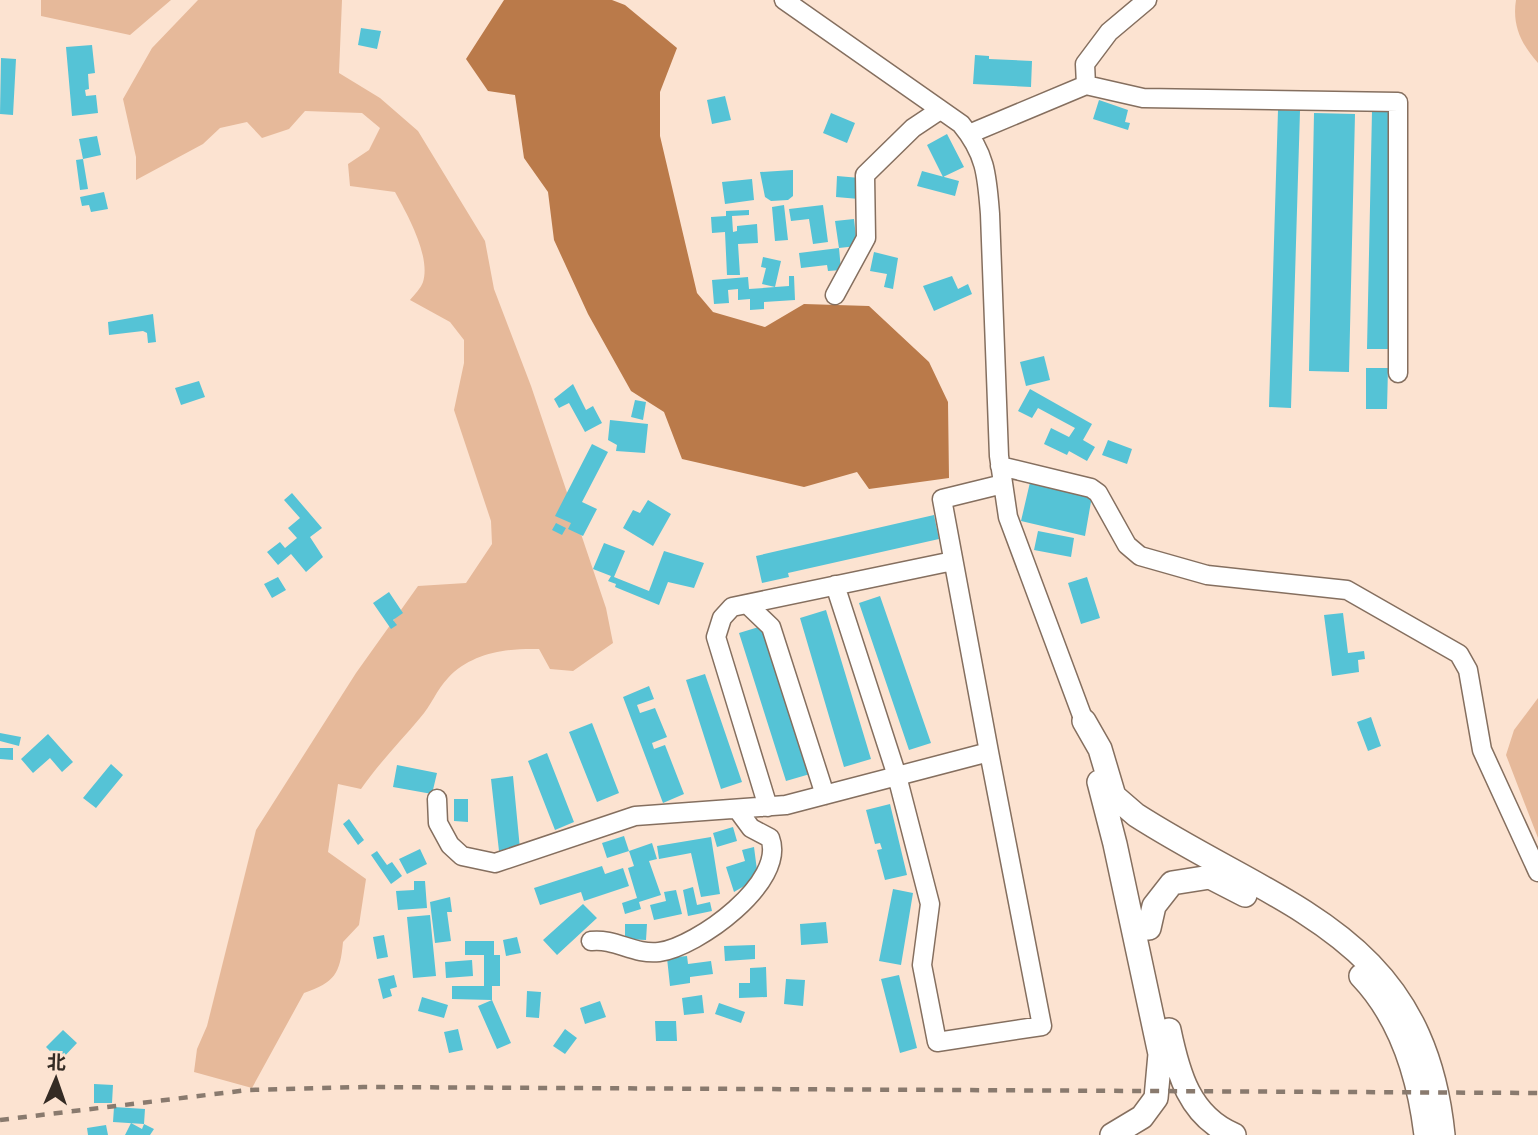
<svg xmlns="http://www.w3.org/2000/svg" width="1538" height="1135" font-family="Quicksand,'Noto Sans SC',sans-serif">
	<rect width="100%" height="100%" fill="#fce3d1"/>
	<!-- green -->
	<path fill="#e6b99a" d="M41,0H171L130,35L41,16Z
		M198,0H342L339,73L380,98L418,131L485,241L494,289L531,386L606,608L613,643L573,671L550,669L539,649C507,648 471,653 448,678C437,689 431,706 420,718C400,742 379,763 361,789L338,784L328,852L366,879L359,925L343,942C340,974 335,982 304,993L252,1088L194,1072L197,1049L207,1026L256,830L356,673L418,586L466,583L492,544L491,521L454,410L464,363V340L450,322L410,300C414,295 421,288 423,282C431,256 407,214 395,192L350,186L348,164L369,150L380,128L362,113L305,111L289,129L262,138L247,122L220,128L203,144L136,180V157L123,99L152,48Z
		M1516,0H1538V63C1521,44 1512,25 1516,0Z
		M1538,698V838L1506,755L1514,730Z"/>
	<!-- water -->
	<path fill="#ba7a4a" d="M504,0H612L625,5L677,48L660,92V136L697,293L713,312L765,327L804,304L869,306L929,362L948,402L949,478L869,489L857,472L804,487L682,459L664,412L631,391L588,314L554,240L548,192L524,158L515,95L488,91L466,59Z"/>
	<!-- building -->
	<path fill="#55c3d6" d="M361,28L381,31L377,49L358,45Z
		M92,45L95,73L88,74L89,89L85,90L86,96L96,95L98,113L72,116L66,47Z
		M975,55L989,56V59L1032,61L1031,87L973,84Z
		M1,58L16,59L13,115L0,114Z
		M725,96L731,120L712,124L707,100Z
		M1099,100L1128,110L1125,122L1130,123L1128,130L1093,119Z
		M1278,110L1300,111L1291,408L1269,407Z
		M1372,111H1394L1389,349H1367Z
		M831,113L855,123L847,143L823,133Z
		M1314,113L1355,114L1349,372L1309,371Z
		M947,134L964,167L943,177L927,145Z
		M97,136L101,155L83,159L79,139Z
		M83,159L88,189L80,190L76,160Z
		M793,170V196L788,200L771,201L765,197L760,172Z
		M922,171L959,181L955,196L917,186Z
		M837,176L860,178L859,199L836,197Z
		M752,179L754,200L725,204L722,182Z
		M104,192L108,209L91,212L89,205L82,206L80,197Z
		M784,205L788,240L775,241L772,207Z
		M823,205L828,242L813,244L809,219L791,221L789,209Z
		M749,210V215L732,216L733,232L737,231V226L757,224L758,243L738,244L740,275H727L725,232L712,233L711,217L726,216V211Z
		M854,219L857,246L839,248L835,221Z
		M839,248L841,270L828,271L827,265L801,268L799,253Z
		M874,252L898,258L893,289L884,287L887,274L870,271Z
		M763,257L781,261L775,287L762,284L766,268L761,267Z
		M789,276H794L795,300L764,302V309L750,310V299L738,300V289L728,290L729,303L714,304L712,280L748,277L749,289L789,286Z
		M952,276L958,289L968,284L972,294L934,311L923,286Z
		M153,314L156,342L148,343L147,333L143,331L109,335L108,322Z
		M1044,356L1050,380L1026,386L1020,362Z
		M1366,368H1388L1387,409H1366Z
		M199,381L205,397L181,405L175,388Z
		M573,384L586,410L593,406L602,423L585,432L569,403L559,408L554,399Z
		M1030,389L1092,424L1083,440L1095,447L1087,461L1069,451L1067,455L1044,444L1051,428L1069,437L1075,428L1038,408L1032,418L1018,411Z
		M635,400L646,402L643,420L631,417Z
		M610,420L648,424L645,453L616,451L617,445L608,440Z
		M1108,440L1132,449L1127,464L1102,455Z
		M592,444L608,452L582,502L597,509L583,536L568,529L571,523L555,516Z
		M1031,478L1092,496L1085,536L1021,521Z
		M292,493L322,528L310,537L323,557L306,572L291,554L278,565L267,552L280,542L285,548L297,538L288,528L300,518L284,500Z
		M648,500L671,514L653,546L623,528L633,510L640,513Z
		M934,515L939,539L788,573L789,577L762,583L756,556Z
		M556,523L566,528L562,535L552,530Z
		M1038,531L1074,538L1071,557L1034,550Z
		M604,543L625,551L614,577L649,591L664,551L704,563L694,588L668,582L659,605L615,587L616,584L608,581L611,576L593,569Z
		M278,577L286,590L272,598L264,584Z
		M1087,577L1100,618L1081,624L1068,583Z
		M389,592L403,613L393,620L397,625L391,629L373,603Z
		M880,596L931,743L909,750L859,603Z
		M826,610L871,759L844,767L800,618Z
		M1343,613L1348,653L1364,651L1365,659L1358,660L1359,672L1332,676L1324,615Z
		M762,626L810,774L786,781L739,633Z
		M705,674L742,782L721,789L686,680Z
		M649,686L654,699L637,705L640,713L655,708L667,737L652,743L654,749L665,745L684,794L663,803L623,697Z
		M1371,717L1381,746L1368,751L1357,722Z
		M592,723L619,793L597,802L569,732Z
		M0,733L21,737L19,746L0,741Z
		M48,734L73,762L62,772L50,758L33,773L21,759Z
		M0,748H13V760L0,759Z
		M547,753L574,822L555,830L528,761Z
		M111,764L123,775L96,808L83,798Z
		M397,765L437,773L432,794L393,787Z
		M513,776L520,849L499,851L491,779Z
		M454,799H468V822L454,821Z
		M890,804L907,875L885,880L877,850L882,849L880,843L875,844L866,810Z
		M349,819L364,840L358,845L343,824Z
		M733,827L737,841L717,847L713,833Z
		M624,836L629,851L607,858L602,843Z
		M711,837L720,894L701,897L691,853L659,859L657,846Z
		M652,843L657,859L649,861L661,895L639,902L641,909L625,914L622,903L637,898L628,868L634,866L629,851Z
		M754,847L758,878L734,892L726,867L745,861L742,850Z
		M420,849L427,864L407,874L399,859Z
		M377,851L387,865L392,862L402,876L391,884L371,855Z
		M602,866L605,874L623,868L629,886L584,901L581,892L540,905L534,888Z
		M414,881H425L427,908L398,910L396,891L414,890Z
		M693,887L697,905L710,902L712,911L688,916L683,890Z
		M893,889L913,893L901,965L879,961Z
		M676,890L682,914L654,920L650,905L666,901L664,892Z
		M450,897L452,912H447L451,941L435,943L430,902Z
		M583,904L597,918L557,955L543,940Z
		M430,915L436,976L413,978L407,917Z
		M826,922L828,943L801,945L800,924Z
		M625,924H647L646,940L625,939Z
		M384,935L388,957L377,959L373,937Z
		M517,937L521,953L506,956L503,940Z
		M465,941H494V955H500V986H492V1000L452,999V986H484V955H465Z
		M755,945V959L725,961L724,946Z
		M687,956L688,964L711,961L713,974L690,977V983L670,986L667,958Z
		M472,960L473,976L446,978L445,962Z
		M766,967L767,997L739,998V983H750V968Z
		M394,975L397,987L390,989L392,996L383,999L378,979Z
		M899,975L917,1048L900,1053L881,979Z
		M786,979L805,980L803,1006L784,1004Z
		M527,991L541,992L539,1018L526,1017Z
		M702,995L704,1013L684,1015L682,998Z
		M422,997L448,1005L444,1018L418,1011Z
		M492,1000L511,1043L497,1049L478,1006Z
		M600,1001L606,1017L585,1024L580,1008Z
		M719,1003L745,1012L741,1023L715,1014Z
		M655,1021H676L677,1041H656Z
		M458,1029L463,1050L449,1053L444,1032Z
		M565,1029L577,1038L565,1054L553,1046Z
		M63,1030L77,1043L60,1061L46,1047Z
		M94,1084L113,1085L112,1103H94Z
		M114,1107L145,1109L144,1124L113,1122Z
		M131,1123L142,1129L144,1124L154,1129L150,1135H125Z
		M106,1125L108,1135H88L87,1128Z"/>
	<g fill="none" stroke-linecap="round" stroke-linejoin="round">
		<defs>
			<path id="minor" d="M784,0L961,124C986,154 987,176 990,214L999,456L1008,517L1084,721
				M1086,85L1085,64L1109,32L1147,0
				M969,134L1086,85L1143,98L1398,102V373
				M835,295L866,238L865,175L913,128L940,110
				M1000,466L1091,488L1098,493L1127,545L1140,556L1207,575L1347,590L1459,654L1468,670L1482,750L1538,872
				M835,585L897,776L930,904L922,965L937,1042L1042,1026L989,752
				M747,604L771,627L825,795
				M437,799L438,823L450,845L462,856L495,863L635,816L786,805L989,752L942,499L1003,484
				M768,807L716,637L722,618L732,607L953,561
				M591,941C615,938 634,955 659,952C697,947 787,882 770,838L751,828L737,809"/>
			<path id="major" d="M1084,721L1100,749L1114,796L1136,815C1281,908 1423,934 1443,1135
				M1099,782L1115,844L1160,1054L1156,1098L1142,1117L1112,1135
				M1149,928L1154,906L1172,883L1210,877L1245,895
				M1361,976C1402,1019 1419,1077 1426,1135
				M1169,1030C1178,1073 1189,1116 1234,1135"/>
		</defs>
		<!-- minor casing -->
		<use href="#minor" stroke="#856f5f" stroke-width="21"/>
		<!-- major casing -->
		<use href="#major" stroke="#856f5f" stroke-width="26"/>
		<!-- minor -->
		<use href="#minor" stroke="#fff" stroke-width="18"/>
		<!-- major -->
		<use href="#major" stroke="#fff" stroke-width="23"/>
		<!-- rail -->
		<path stroke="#897a6e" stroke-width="4.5" stroke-dasharray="9 9" stroke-linecap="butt" d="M0,1120L248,1090L363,1087L1538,1093"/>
	</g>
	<!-- north arrow -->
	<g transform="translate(56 1079) rotate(2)" stroke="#fce3d1" stroke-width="5" paint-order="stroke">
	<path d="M0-5L12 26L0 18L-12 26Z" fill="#342b24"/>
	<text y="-10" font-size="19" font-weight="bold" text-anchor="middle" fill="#342b24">北</text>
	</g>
</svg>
